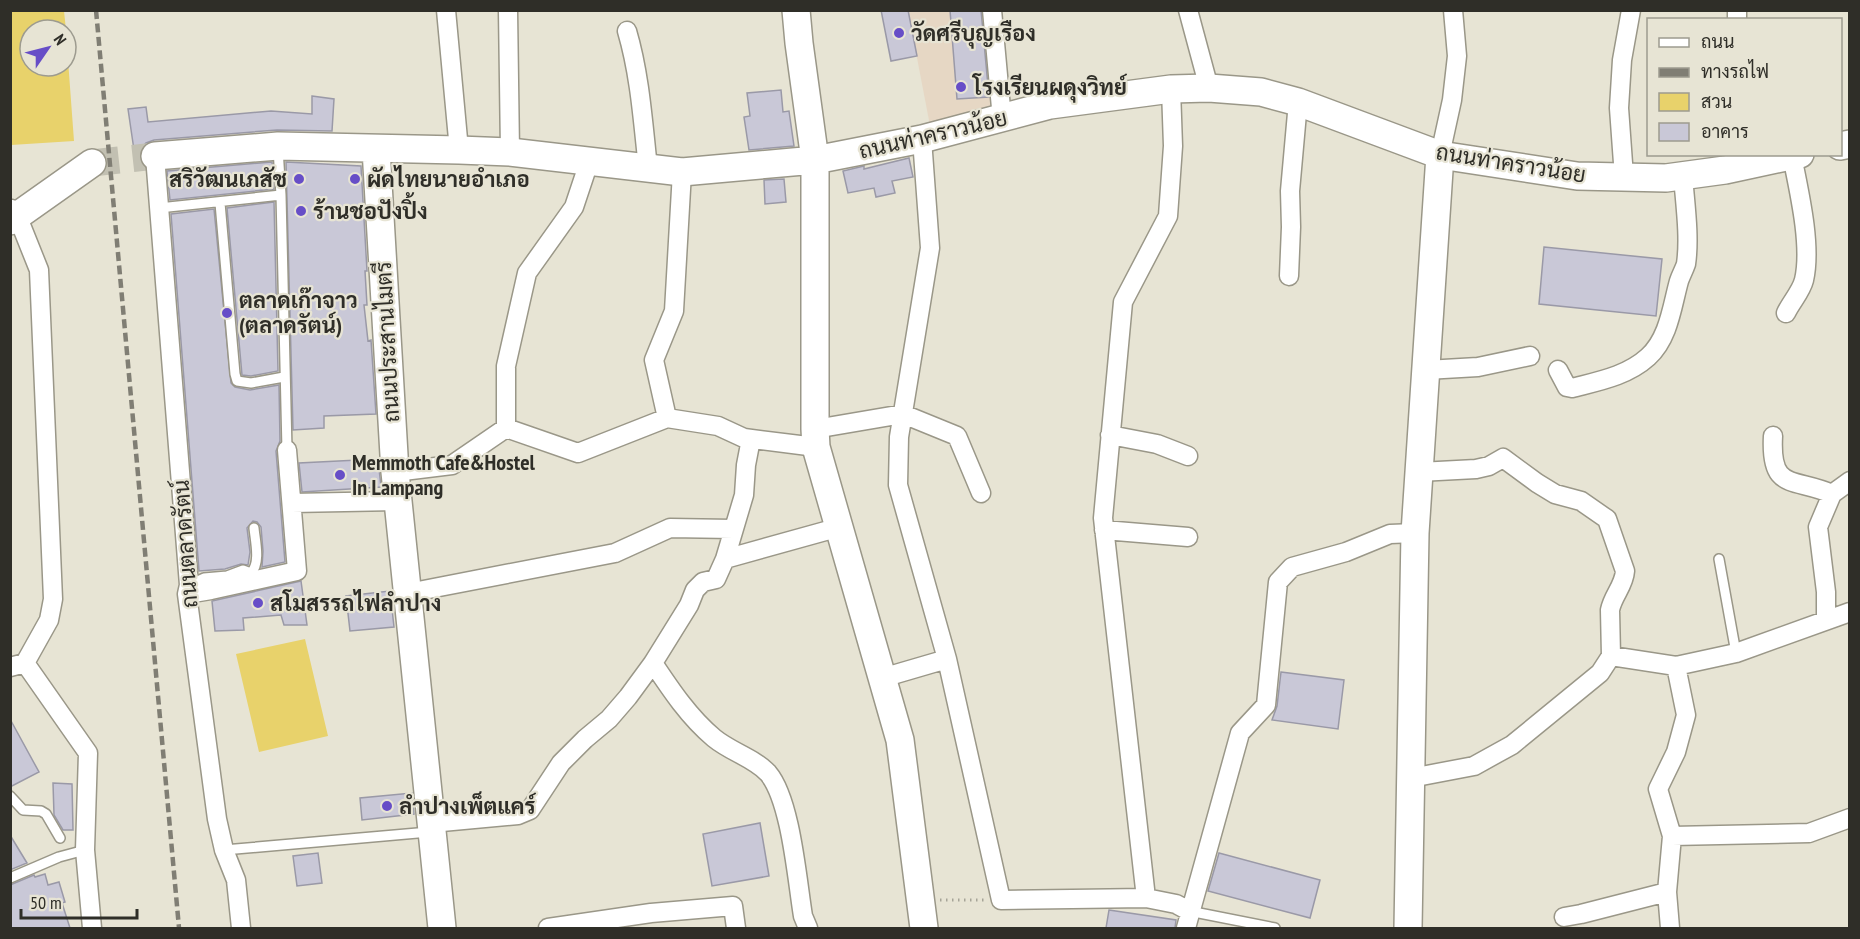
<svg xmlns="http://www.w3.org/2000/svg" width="1860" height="939" font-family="'PT Sans Narrow',Sarabun,sans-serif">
	<rect width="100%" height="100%" fill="#e7e4d4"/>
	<!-- education -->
	<path fill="#e6d7c4" d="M908,11H992L1002,119L932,136Z"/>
	<!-- green -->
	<path fill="#e8d26b" d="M11,10L64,11L66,30H30V66H66V33L74,141L11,145Z
		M305,639L328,736L259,752L236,654Z"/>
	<!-- building -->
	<path fill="#c9c8d7" stroke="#9a99a7" stroke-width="1.5" d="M881,10H908L917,56L891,61Z
		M950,10H981L989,97L957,99Z
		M781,90L783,112L789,111L794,146L749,150L744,117L750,116L747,93Z
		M312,96L334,99L332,131L277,130L154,140L146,143L141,149L134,150L128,109L146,107L148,122L271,111L312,114Z
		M909,158L913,177L892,181L895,193L876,197L874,188L848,193L843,171L864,166V169Z
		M272,162L274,189L170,200L167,171Z
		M286,162L361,166L367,271H365L367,305H364L368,341L371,340L376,414L324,416V428L293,430Z
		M784,179L786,202L765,204L764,180Z
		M274,202L278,371L251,376L242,375L227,208Z
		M214,209L231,383L235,387L250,390L279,385L280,441L276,451L285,562L262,567L263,551L261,527L257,522L253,521L247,528L250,552L248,565L241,564L225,569L199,571L171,214Z
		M1544,247L1662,259L1656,316L1539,304Z
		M378,459L381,487L302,492L299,463Z
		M301,581L307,625H284L281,615L243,618L244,630L215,631L212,601Z
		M390,591L394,627L350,631L346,596Z
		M1281,672L1344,680L1338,729L1272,720L1277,706Z
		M10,719L39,772L10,787Z
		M53,783L72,784L73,830H63L54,815Z
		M412,793L414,814L362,820L360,798Z
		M760,823L769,876L712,886L703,834Z
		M10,835L27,863L10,870Z
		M318,853L322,883L297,886L293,856Z
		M1219,853L1320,880L1310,918L1208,891Z
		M45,874L48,885L59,882L65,902L62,903L70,928H10V885L34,875L35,877Z
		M1109,910L1176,920L1175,928H1106Z"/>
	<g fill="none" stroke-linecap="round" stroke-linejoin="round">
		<!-- secondary-tunnel -->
		<path stroke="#c2c0b2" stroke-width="27" stroke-dasharray="27 14" stroke-linecap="butt" d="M92,163L155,156"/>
		<defs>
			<path id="lane" d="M278,149L281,195L287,450
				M220,203L235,374L237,381L251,383L284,377
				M159,208L281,195
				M1719,559L1736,653
				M189,585L204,578L227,576L243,570L251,573C261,563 255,540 254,528
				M10,796L23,810L41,811L46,814L60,838
				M224,850L429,832
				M10,878L59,857L85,850
				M1189,911L1275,928"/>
			<path id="street" d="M446,10L459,150
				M508,10L510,152
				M992,10L1002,119
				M1188,10L1209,88
				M1737,10V20
				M627,31C640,75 643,123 648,168
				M922,139L930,248L899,437L898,485L947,659L1001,900L1146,898L1176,904L1189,911
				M1440,155L1452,100L1457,56L1453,10
				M155,156L189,585L187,594L217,819L224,850L236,880L241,928
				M1624,177L1619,108L1622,60L1631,10
				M12,209L17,215L39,270L53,599L49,620L25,663
				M1289,276L1291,227L1290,191L1298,102
				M1786,313C1791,302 1801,292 1804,280C1812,246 1799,191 1792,156
				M1426,370L1478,367L1530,356
				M1558,370L1567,387L1572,388C1599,381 1627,376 1648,357C1669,338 1672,306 1679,281C1681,275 1684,270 1686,264C1690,237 1685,203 1683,176
				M667,418L654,360L674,311L682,172
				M506,428L578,453L667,418L718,426L744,438L816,447
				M815,429L903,414L957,436L981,493
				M1110,435L1157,444L1188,456
				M1773,436C1770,492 1793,477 1832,494
				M395,472L452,465L506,428V366L527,273L574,207L589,162
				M1419,472L1476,469L1489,466L1503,458L1537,483L1555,494L1581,501L1607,519L1625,571C1624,586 1613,595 1610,610L1611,656
				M292,503L397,501
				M1104,530L1188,537
				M725,559L840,527
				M408,593L615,553L670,528L733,529
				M187,594L211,590L297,571L287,450
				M1826,619V592L1818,527L1832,494L1850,481
				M653,663C671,690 689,717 714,738C731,752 754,758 768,773C791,800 797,880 803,916L808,928
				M10,667L25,663L88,753L85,850L92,928
				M882,678L947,659
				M1411,778L1474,766L1512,745L1600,673L1611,656L1676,666L1736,653L1850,612
				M431,823L518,815L530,810L561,763L585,739L609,719L628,697L653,663L689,605L695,590L703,582L716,579L725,559L744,495L746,465L751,439
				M1672,836L1809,833L1850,818
				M1146,898L1103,518L1123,302L1168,216L1173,146L1171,89
				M1564,917L1581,914L1667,892
				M548,928L651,913L733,906L736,928
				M1186,928L1240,733L1266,705L1278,582L1292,567L1346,552L1390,534L1415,533
				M1670,928L1667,892L1672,836L1658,789L1676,752L1686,715L1676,666"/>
			<path id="secondary" d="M796,10L799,43L815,160V429L816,447L900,740L924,928
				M1840,146L1850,144
				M376,149L395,472L442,928
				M155,156L278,146L459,150L510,152L682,172L815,160L922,139L1050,105L1171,89L1209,88L1261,92L1298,102L1440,155L1577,176L1666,178L1725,170L1800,154
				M10,221L92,163
				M1408,928L1415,533L1440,155"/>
		</defs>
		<!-- lane casing -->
		<use href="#lane" stroke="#9a9788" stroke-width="12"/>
		<!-- street casing -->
		<use href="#street" stroke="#9a9788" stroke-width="21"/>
		<!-- secondary casing -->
		<use href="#secondary" stroke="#9a9788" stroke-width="30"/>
		<!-- path -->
		<path stroke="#a6a497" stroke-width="3" stroke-dasharray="1.5 4.5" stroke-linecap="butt" d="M940,900H985"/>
		<!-- lane -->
		<use href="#lane" stroke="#fff" stroke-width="9"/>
		<!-- street -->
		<use href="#street" stroke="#fff" stroke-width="18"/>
		<!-- secondary -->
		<use href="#secondary" stroke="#fff" stroke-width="27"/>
		<!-- rail -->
		<path stroke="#807e74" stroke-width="4.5" stroke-dasharray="9 4.5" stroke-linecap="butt" d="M96,10L179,928"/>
	</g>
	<!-- markers -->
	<g fill="#674ec7" stroke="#e7e4d4" stroke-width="2">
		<circle cx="899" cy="33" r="6"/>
		<circle cx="961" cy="87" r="6"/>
		<circle cx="299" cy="179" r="6"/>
		<circle cx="355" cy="179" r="6"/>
		<circle cx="301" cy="211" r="6"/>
		<circle cx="227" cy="313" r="6"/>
		<circle cx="340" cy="475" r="6"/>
		<circle cx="258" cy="603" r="6"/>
		<circle cx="387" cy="806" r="6"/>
	</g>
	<g text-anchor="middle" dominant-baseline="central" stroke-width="4.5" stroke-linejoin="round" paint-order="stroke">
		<!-- poi labels -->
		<g font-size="22" font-weight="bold" fill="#2f2e28" stroke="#e7e4d4" text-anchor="start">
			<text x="911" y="33">วัดศรีบุญเรือง</text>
			<text x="973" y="87">โรงเรียนผดุงวิทย์</text>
			<text x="287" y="179" text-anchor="end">สริวัฒนเภสัช</text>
			<text x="367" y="179">ผัดไทยนายอำเภอ</text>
			<text x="313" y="211">ร้านชอปังปิ้ง</text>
			<text x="239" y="300">ตลาดเก๊าจาว<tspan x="239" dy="25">(ตลาดรัตน์)</tspan></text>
			<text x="352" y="462">Memmoth Cafe&amp;Hostel<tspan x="352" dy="25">In Lampang</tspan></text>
			<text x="270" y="603">สโมสรรถไฟลำปาง</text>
			<text x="399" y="806">ลำปางเพ็ตแคร์</text>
		</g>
		<!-- street labels -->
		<g font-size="22" fill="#2f2e28" stroke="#e7e4d4">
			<text transform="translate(933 134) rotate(-13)">ถนนท่าคราวน้อย</text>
			<text transform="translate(1511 163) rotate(9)">ถนนท่าคราวน้อย</text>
			<text transform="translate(387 342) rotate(-93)">ถนนประสานไมตรี</text>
			<text transform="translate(185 544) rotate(-94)">ถนนตลาดรัตน์</text>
		</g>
	</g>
	<!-- border -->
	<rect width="1860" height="939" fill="none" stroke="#2f2e28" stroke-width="24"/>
	<!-- legend -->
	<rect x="1647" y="18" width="195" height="138" fill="#e7e4d4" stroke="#9d9b8f" stroke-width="1.5"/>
	<rect x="1659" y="38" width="30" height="9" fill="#ffffff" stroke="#9d9b8f" stroke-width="1.5"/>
	<text x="1701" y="48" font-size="18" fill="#2f2e28">ถนน</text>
	<rect x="1659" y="68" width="30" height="9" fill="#807e74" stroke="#9d9b8f" stroke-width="1.5"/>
	<text x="1701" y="78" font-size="18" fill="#2f2e28">ทางรถไฟ</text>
	<rect x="1659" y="93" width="30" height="18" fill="#e8d26b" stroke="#9d9b8f" stroke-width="1.5"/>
	<text x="1701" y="108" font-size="18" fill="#2f2e28">สวน</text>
	<rect x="1659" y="123" width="30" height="18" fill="#c9c8d7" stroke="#9d9b8f" stroke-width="1.5"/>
	<text x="1701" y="138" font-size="18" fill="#2f2e28">อาคาร</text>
	<!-- north arrow -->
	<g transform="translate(48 48) rotate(55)"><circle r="28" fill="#e7e4d4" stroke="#9d9b8f" stroke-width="1.5"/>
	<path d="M0-4.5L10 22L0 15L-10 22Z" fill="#674ec7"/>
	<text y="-9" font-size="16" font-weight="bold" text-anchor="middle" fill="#2f2e28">N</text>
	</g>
	<!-- scale -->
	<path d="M21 909v9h116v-9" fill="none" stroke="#2f2e28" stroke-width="3"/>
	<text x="30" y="909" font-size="18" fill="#2f2e28" stroke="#e7e4d4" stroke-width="4.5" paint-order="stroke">50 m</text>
</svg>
